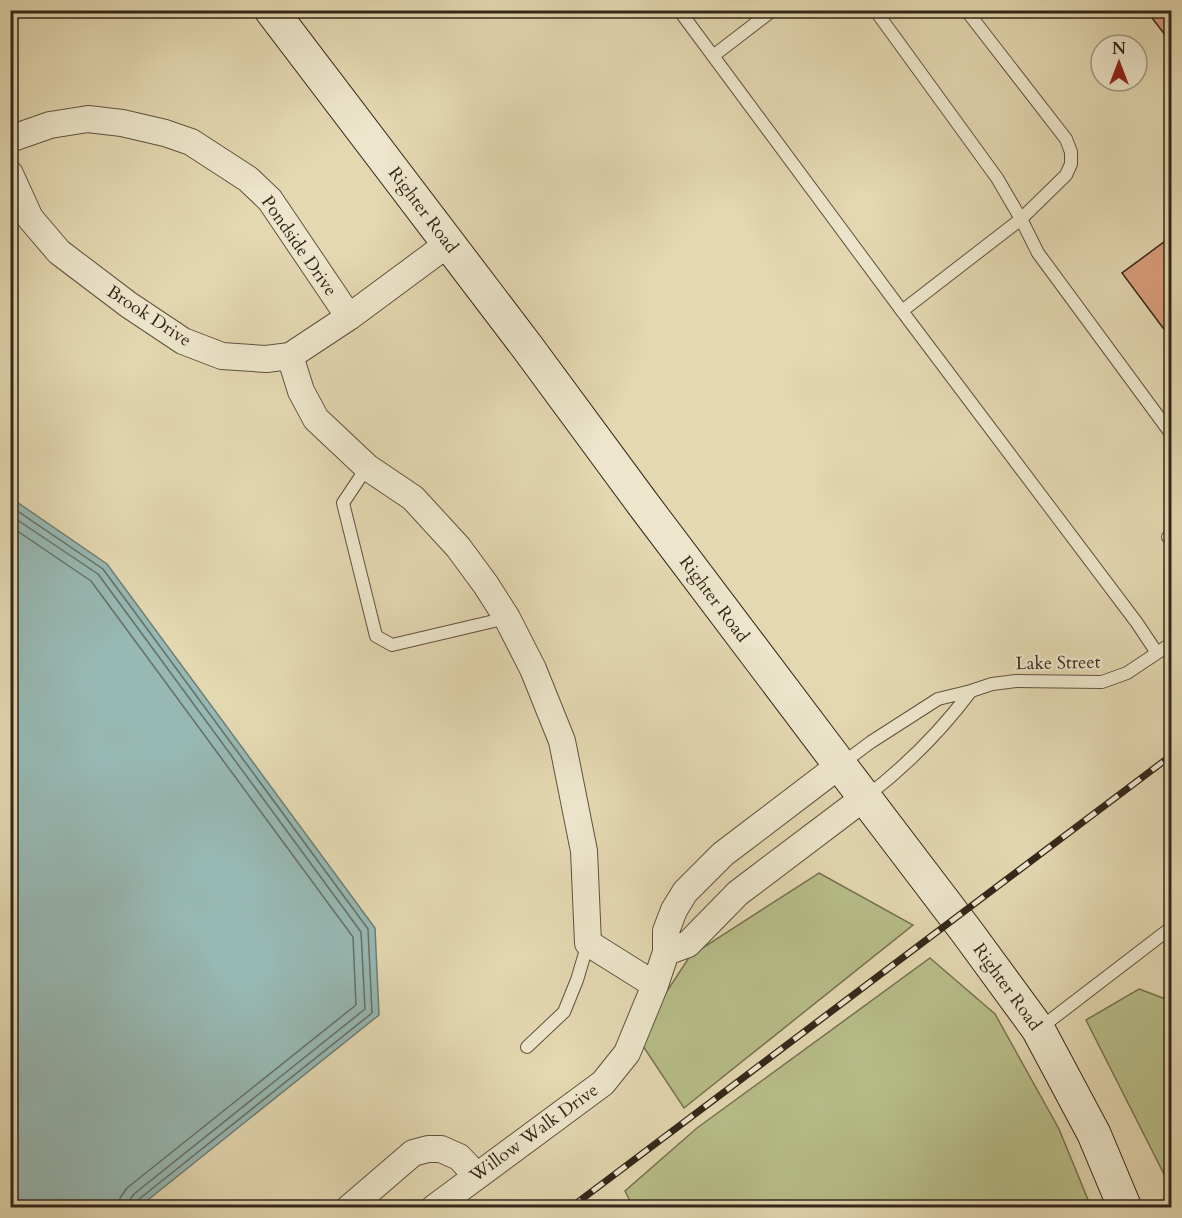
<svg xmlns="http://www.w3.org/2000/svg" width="1182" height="1218" font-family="Cardo,serif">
	<rect width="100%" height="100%" fill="#e4d8b1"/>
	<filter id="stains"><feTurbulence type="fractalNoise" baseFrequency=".00333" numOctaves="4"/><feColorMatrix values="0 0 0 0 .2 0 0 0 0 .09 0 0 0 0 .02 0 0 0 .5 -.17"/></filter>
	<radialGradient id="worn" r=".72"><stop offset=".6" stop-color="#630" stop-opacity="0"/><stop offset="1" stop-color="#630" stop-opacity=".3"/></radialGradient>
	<!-- green -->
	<path fill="#b7be89" stroke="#757251" stroke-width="1.5" d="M819,873L913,925L684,1108L637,1037L690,956Z
		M930,958L995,1014L1059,1129L1091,1207H633L625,1191L697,1128Z
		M1139,989L1171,1001V1188L1086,1020Z"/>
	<!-- water -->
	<path fill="#97b8b3" stroke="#6f7e75" stroke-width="1.5" d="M11,498L107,564L375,928L379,1015L139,1207H11Z"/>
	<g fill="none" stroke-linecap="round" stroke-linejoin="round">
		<!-- shore -->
		<path stroke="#656f66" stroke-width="1.5" d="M10,506L103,569L368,929L372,1013L138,1200L136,1203V1208
			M10,515L98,574L361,932L365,1009L134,1194L129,1201L128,1208
			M10,526L91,581L353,937L356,1005L127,1188L120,1198L119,1208"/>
	</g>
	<!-- building -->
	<path fill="#da9e7c" stroke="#332619" stroke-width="1.5" d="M1146,10H1172V44Z
		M1172,236V340L1122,273Z"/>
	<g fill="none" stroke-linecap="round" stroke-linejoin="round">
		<defs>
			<path id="lane" d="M679,10L902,311L1137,623L1157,653
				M875,10L997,178L1021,219L1038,253L1172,435
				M713,56L773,10
				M902,311L1021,219L1066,175L1071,164V152L1066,139L966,10
				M367,467L343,503L376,636L392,645L507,618
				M1168,537L1172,541
				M840,765L871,742L938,699L971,691L992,684L1016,681L1102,682L1127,673L1172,643
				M867,796C906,766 941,731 971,691
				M1039,1029L1172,927
				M527,1047L564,1012L577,980L588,943"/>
			<path id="street" d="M10,139L50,125L88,119L122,123L165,133L191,142L248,179L270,200L349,317
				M10,174L30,218L59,252L129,305L183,341L222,356L266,359L290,356L349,317L449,243
				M290,356L301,391L316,419L367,467L413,498L458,547L486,585L507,618L533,669L562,741L584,851L588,943L655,985
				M666,952L688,944L738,893L865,797
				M349,1208L413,1153L428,1149H441L459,1157L476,1175
				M434,1208L603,1083L627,1053L655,985L666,952V931L674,910L685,892L723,854L840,765"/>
			<path id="secondary" d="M271,10L528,348L643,504L840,765L967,932L1038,1029L1094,1134L1125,1208"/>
		</defs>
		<!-- lane casing -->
		<use href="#lane" stroke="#5f523f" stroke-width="14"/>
		<!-- street casing -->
		<use href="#street" stroke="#5f523f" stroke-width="28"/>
		<!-- secondary casing -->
		<use href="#secondary" stroke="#332619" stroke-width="35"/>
		<!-- lane -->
		<use href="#lane" stroke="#ede6cc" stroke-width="12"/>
		<!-- street -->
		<use href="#street" stroke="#ede6cc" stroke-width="26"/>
		<!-- secondary -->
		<use href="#secondary" stroke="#ede6cc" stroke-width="33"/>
		<defs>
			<path id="rail" d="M570,1208L1172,755"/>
		</defs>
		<!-- rail casing -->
		<use href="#rail" stroke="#332619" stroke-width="7"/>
		<!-- rail -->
		<use href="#rail" stroke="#ede6cc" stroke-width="4.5" stroke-dasharray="14" stroke-linecap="butt"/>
	</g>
	<g text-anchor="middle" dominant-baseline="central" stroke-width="4.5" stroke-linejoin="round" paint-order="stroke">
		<!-- street labels -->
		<g font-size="18" fill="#332619" stroke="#ede6cc">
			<text transform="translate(423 210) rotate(53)">Righter Road</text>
			<text transform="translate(299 246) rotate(55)">Pondside Drive</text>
			<text transform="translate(149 316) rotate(33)">Brook Drive</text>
			<text transform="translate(714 599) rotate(53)">Righter Road</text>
			<text transform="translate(1058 663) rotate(-1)">Lake Street</text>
			<text transform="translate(1007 987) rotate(54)">Righter Road</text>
			<text transform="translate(534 1133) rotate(-36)">Willow Walk Drive</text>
		</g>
	</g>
	<!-- margin -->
	<rect width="1182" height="1218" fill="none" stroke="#e4d8b1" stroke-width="36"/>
	<rect x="12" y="12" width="1158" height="1194" fill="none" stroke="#332619" stroke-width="3"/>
	<rect x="18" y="18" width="1146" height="1182" fill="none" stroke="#332619" stroke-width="1.5"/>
	<!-- north arrow -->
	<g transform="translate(1119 63)"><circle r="28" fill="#ede6cc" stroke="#a39984" stroke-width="1.5"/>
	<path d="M0-4.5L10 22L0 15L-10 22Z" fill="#8f2418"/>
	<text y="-9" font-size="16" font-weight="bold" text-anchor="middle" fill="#332619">N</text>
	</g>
	<rect width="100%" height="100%" filter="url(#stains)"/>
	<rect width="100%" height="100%" fill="url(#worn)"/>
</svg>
